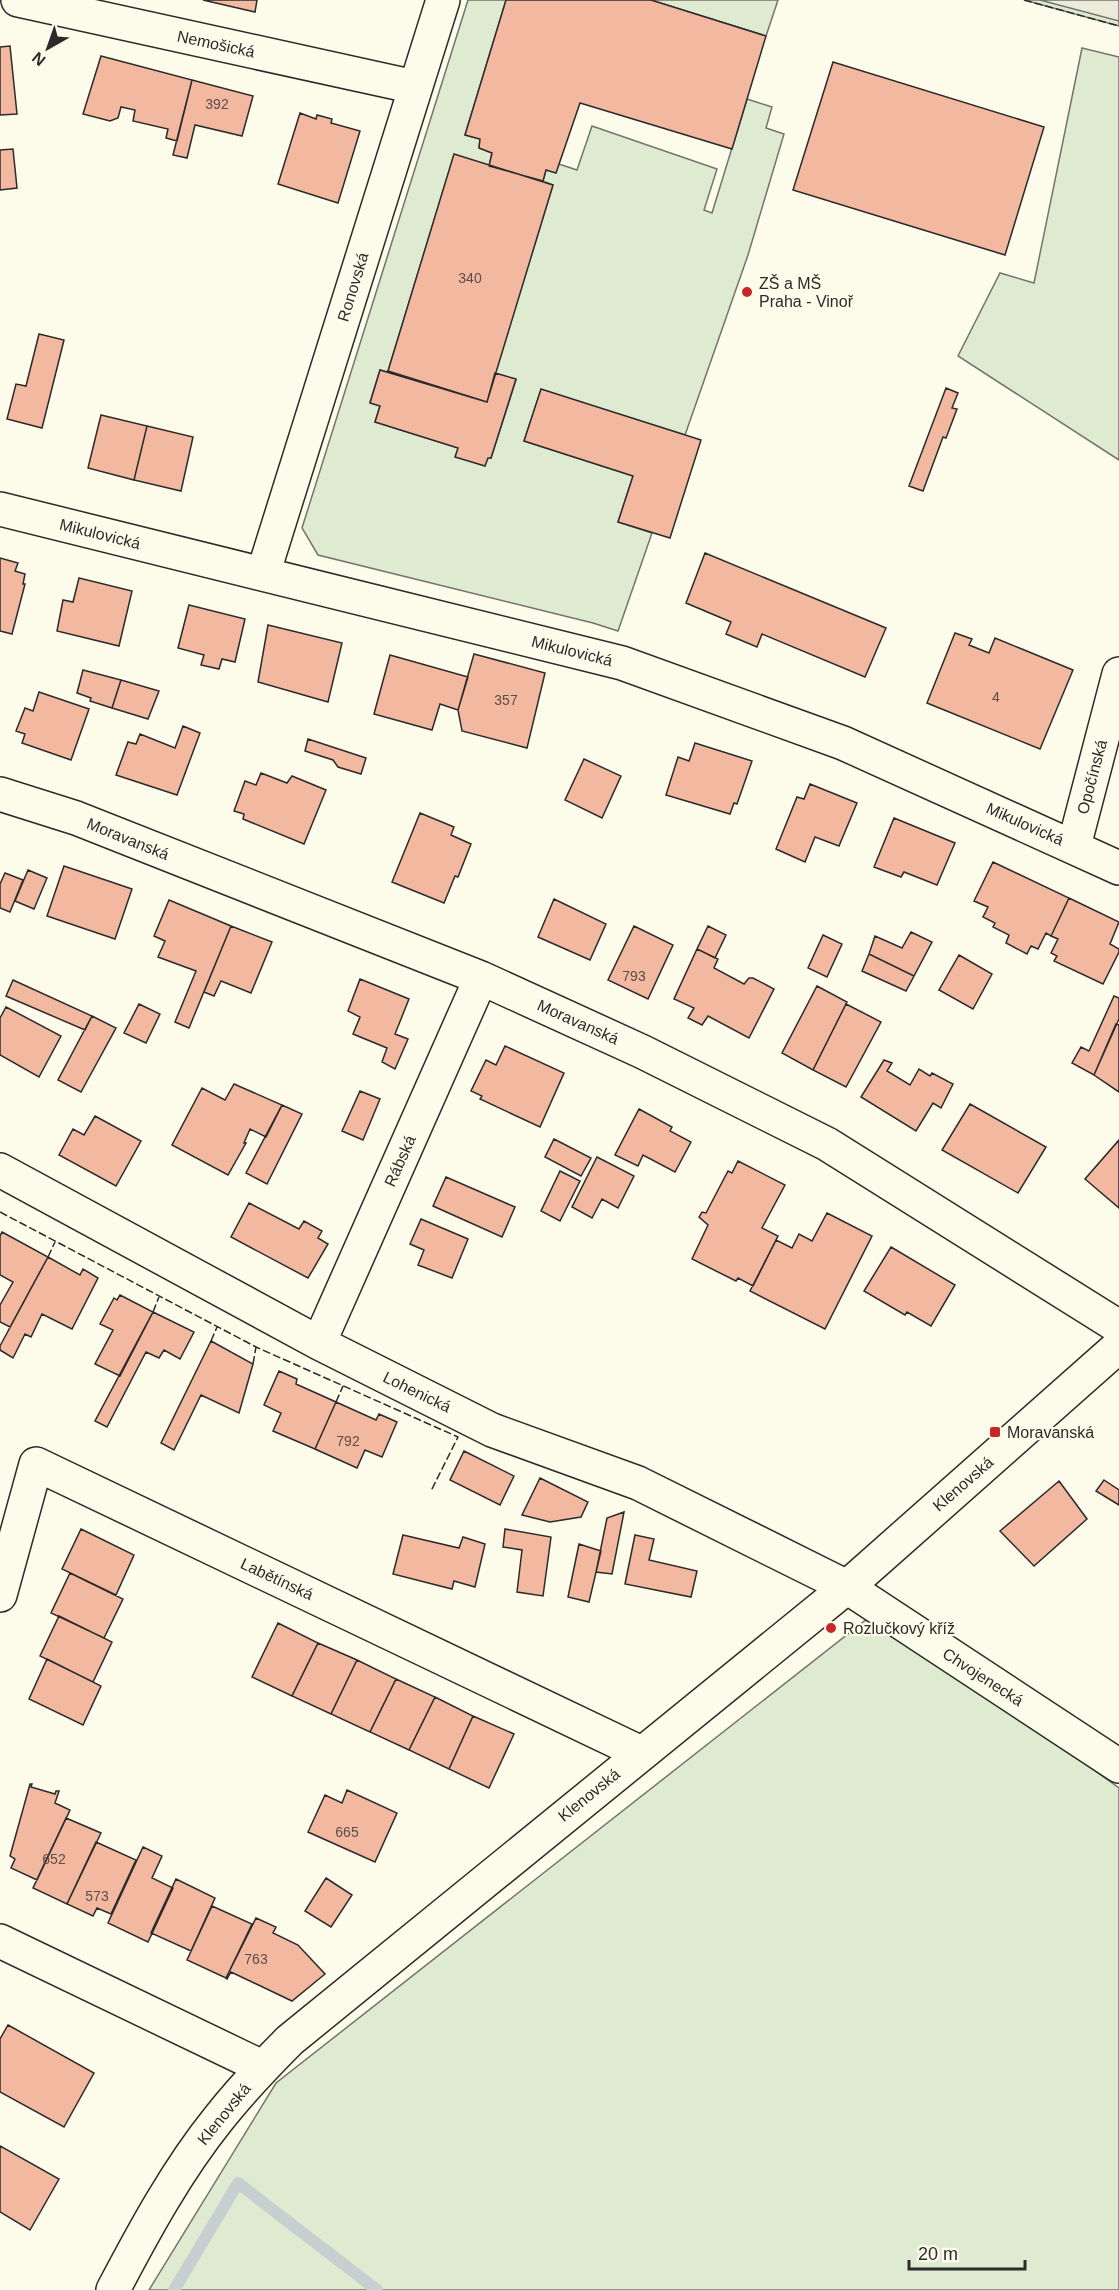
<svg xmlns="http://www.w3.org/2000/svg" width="1119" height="2290" font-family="Arial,sans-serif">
	<rect width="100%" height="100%" fill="#fdfbea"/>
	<!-- green -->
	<path fill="#deebd1" stroke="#74746e" stroke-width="1.5" d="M468,0H506L465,135L480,139L479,148L492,153L489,166L454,155L388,371L391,373L380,370L370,402L380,406L375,422L491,458L516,380L495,373L553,185L543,181L546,170L559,164L577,170L592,126L717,169L704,210L712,213L747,99L772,107L766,128L784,134L748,255L685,435L541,390L524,441L633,476L618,522L652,533L618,631L593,623L318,555L302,528Z
		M651,0H778L766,36Z
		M1024,0H1119V26Z
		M1082,48L1119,57V460L958,356L1000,273L1034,283Z
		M876,1612L1119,1788V2290H149L276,2083Z"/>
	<!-- parking -->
	<path fill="#eceadb" stroke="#74746e" stroke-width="1.5" d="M1040,0H1119V21Z"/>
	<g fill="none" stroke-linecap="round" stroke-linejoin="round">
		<!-- stream -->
		<path stroke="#c7d0d0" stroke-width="12" d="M174,2290L238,2183L377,2290"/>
	</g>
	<!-- building -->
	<path fill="#f2b8a0" stroke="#2b2b2b" stroke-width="1.5" d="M203,0H257L255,12Z
		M506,0H651L766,36L732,149L580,103L556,173L546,170L543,181L489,166L492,153L479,148L480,139L465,135Z
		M10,46L17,114L0,115V47Z
		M101,56L192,80L177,141L166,138L168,129L133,121L135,110L121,107L118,118L110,121L83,114Z
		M833,62L1044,127L1005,255L793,190Z
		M192,80L253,96L242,136L195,125L187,158L173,155Z
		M300,113L316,119L317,115L332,119L331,123L360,131L338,203L278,184Z
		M13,149L17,188L0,190V150Z
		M454,154L553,185L487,402L388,371Z
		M39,334L64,340L42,428L7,419L16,384L26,386Z
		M380,370L487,402L495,373L516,379L491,458H488L485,466L455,457L458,448L375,422L380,406L370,403Z
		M946,388L958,393L952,408L957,409L946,438L943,437L923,491L909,486Z
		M541,389L701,440L670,538L618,522L633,476L524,441Z
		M101,415L147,426L134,480L88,468Z
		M147,426L193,437L181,491L134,480Z
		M705,553L886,628L865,677L762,634L757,647L726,634L731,622L686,603Z
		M0,558L18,563L15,571L25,574L23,584H25L12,634L0,631Z
		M79,578L132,591L119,646L57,631L63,600L73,602Z
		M189,605L245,619L235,662L222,659L219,669L201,665L204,655L178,648Z
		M268,625L342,643L328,702L258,682Z
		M955,633L972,639L969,645L989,653L995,638L1073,670L1040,749L927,703Z
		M474,654L545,673L527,748L462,731L458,710Z
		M390,655L468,677L458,710L440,704L432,730L374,714Z
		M83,670L121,680L112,708L90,701L91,698L77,693Z
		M121,680L159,691L148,719L112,708Z
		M39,692L89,709L71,760L22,743L25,734L16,731L25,708L33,711Z
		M183,726L200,733L177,795L116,775L128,742L136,744L140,734L175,748Z
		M308,739L366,758L361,774L338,767L333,760L305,751Z
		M695,743L752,761L737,804L734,803L730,814L666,795L678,757L689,761Z
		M584,759L621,776L602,818L565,800Z
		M261,773L287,783L292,776L326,790L304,844L243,819L244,814L234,811L245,781L256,785Z
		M810,784L857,803L839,846L815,837L805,862L776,849L797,797L804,799Z
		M420,813L454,827L451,835L471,844L458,877L455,876L444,903L392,882Z
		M894,818L955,843L937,885L904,872L901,877L874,867Z
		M993,862L1069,898L1051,936L1046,933L1038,949L1031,946L1027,954L1006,943L1009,935L993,927L995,923L983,917L988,907L974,901Z
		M64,866L132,889L115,939L47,916Z
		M28,870L47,878L34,909L15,901Z
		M5,873L23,880L10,912L0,908V884Z
		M1069,898L1119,922L1110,944L1119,949V952L1103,984L1054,961L1057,956L1051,953L1058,939L1051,936Z
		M554,899L606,924L590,960L538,937Z
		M169,900L231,926L189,1028L175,1022L196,971L158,957L165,941L154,936Z
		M231,926L272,942L251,993L221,981L214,996L204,992Z
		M634,926L673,945L648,999L608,980Z
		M708,926L726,935L715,958L697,949Z
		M911,932L932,942L914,976L869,954L875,936L902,948Z
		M823,935L842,944L827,977L808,968Z
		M697,949L718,959L714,968L744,984L749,978H753L774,989L749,1038L708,1016L702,1025L688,1018L694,1008L674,999Z
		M869,954L914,976L906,991L862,971Z
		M959,955L992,974L973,1009L939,990Z
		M360,979L409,999L395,1034L408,1039L395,1069L382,1062L387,1048L353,1034L360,1017L348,1011Z
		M13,980L92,1016L85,1030L6,996Z
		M817,986L847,1002L813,1070L782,1053Z
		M1114,996L1119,998V1019L1094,1075L1072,1063L1081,1047L1089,1051Z
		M139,1004L160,1014L146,1043L124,1033Z
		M846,1004L881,1022L846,1087L813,1070Z
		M6,1007L61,1036L39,1077L0,1055V1018Z
		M92,1016L116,1028L81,1092L58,1080Z
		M1116,1024L1119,1025V1092L1094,1075Z
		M505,1046L564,1073L540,1127L480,1099L482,1096L471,1091L486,1060L496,1065Z
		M884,1060L892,1063L887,1071L910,1085L919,1069L930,1076L932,1073L953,1084L941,1108L933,1103L916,1131L861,1097Z
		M234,1084L282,1105L266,1137L250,1129L244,1143H246L228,1175L172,1145L202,1088L225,1100Z
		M360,1091L380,1099L363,1140L342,1131Z
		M970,1104L1046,1147L1018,1193L942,1150Z
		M282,1105L302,1114L267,1184L246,1173Z
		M639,1109L672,1127L670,1131L691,1142L675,1172L643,1155L638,1166L615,1155Z
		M95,1116L141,1141L116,1186L59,1155L73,1129L84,1135Z
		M554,1139L591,1158L581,1176L545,1157Z
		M1119,1140V1208L1085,1179Z
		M597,1157L634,1176L618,1208L602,1199L592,1218L572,1207Z
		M738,1161L785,1185L762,1228L778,1236L753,1286L738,1278L736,1281L692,1259L708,1225L699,1217L702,1212L706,1213L728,1171L732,1173Z
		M560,1171L580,1181L560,1221L541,1211Z
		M446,1177L515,1207L502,1237L433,1206Z
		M249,1203L299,1229L304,1221L322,1231L318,1238L328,1244L308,1278L231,1237Z
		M827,1213L872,1236L825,1329L750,1291L776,1240L792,1248L799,1234L812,1241Z
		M421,1219L468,1239L452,1278L418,1265L424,1250L410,1244Z
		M2,1232L48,1257L10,1327L0,1322V1305L13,1282L0,1275V1236Z
		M891,1247L955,1285L931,1326L907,1312L905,1315L864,1291Z
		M48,1257L80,1275L83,1269L98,1278L72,1329L42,1314L31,1337L25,1334L13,1358L0,1350V1346Z
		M120,1295L153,1312L120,1376L95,1364L113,1330L100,1324L114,1298L117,1300Z
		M153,1312L194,1332L180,1359L164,1350L159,1358L146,1352L107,1427L95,1421Z
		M211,1341L253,1364L239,1413L201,1395L174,1450L161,1443Z
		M279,1371L297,1379L296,1384L336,1402L315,1449L273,1431L281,1413L264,1405Z
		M336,1402L376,1420L379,1414L397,1422L382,1457L365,1450L357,1468L315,1449Z
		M464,1451L514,1476L500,1505L450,1480Z
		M540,1478L588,1502L581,1517L550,1522L522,1515Z
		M1104,1480L1119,1490V1505L1096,1491Z
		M1059,1481L1087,1519L1034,1566L1000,1531Z
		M624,1512L612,1574L596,1572L607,1518Z
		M81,1529L134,1555L116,1595L62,1569Z
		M505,1529L551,1537L543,1596L517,1592L522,1550L503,1547Z
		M403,1535L459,1548L463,1537L485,1544L475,1587L454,1581L452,1589L393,1574Z
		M635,1535L654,1539L649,1560L697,1571L691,1597L625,1584Z
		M579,1544L601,1551L589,1602L568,1597Z
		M70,1573L123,1599L104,1638L51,1613Z
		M59,1616L112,1642L93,1682L40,1656Z
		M278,1623L318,1643L292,1696L252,1677Z
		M318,1643L357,1660L331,1714L292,1696Z
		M47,1659L101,1686L83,1725L29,1699Z
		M357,1660L396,1679L370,1732L331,1714Z
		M396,1679L435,1697L409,1750L370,1732Z
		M435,1697L473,1716L449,1769L409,1750Z
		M473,1716L514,1734L489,1788L449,1769Z
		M30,1784H32L31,1787L55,1794L56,1791H59L55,1803L70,1810L37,1880L11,1868L15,1859L10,1856Z
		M347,1790L397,1813L375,1862L308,1832L325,1795L342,1803Z
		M66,1818L101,1833L67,1904L33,1888Z
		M96,1842L136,1860L111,1914L97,1908L93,1916L67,1904Z
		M143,1847L162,1856L152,1878L173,1888L148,1942L108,1923Z
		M326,1878L352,1895L331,1927L305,1911Z
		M176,1879L215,1898L191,1951L151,1933Z
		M212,1906L252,1924L226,1978L187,1960Z
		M256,1918L276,1927L273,1933L298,1945L325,1974L292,2001L231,1972L227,1979L226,1978Z
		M8,2025L94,2073L64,2127L0,2092V2039Z
		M0,2146L59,2179L30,2230L0,2212Z"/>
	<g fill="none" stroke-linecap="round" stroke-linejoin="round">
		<defs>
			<path id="minor" d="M18,0L415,87
				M0,509L622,663L843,743L1119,868
				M263,574L443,0
				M0,794L76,818L481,978L643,1052L827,1144L1119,1327
				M1074,846L1119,674
				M0,1170L319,1343L492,1430L638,1483L847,1587L1119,1766
				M319,1343L481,978
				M0,1595L36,1464L641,1753
				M0,1941L262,2067"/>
			<path id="tertiary" d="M113,2290C144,2231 177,2170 219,2118C241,2090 265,2065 290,2040L847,1587L1119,1346"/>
		</defs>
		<!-- minor casing -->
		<use href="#minor" stroke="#2b2b2b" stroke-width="36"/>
		<!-- tertiary casing -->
		<use href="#tertiary" stroke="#2b2b2b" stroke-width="36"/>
		<!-- minor -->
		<use href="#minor" stroke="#fdfbea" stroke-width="33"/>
		<!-- tertiary -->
		<use href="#tertiary" stroke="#fdfbea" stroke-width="33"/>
		<!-- fence -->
		<path stroke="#2b2b2b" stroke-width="1.5" stroke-dasharray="8 3" stroke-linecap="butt" d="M1024,0L1119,26
			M0,1212L256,1347L458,1437L431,1491
			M48,1257L55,1242
			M153,1312L159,1297
			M211,1341L217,1327
			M253,1364L256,1347
			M336,1402L343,1386"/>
	</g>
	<!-- markers -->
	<g fill="#c62828" stroke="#fdfbea" stroke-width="2">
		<circle cx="747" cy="292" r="6"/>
		<rect x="989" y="1426" width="12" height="12" rx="3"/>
		<circle cx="831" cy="1628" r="6"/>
	</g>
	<g text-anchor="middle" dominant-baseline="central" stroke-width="4.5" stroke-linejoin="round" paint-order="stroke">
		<!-- number labels -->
		<g font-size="14" fill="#5d4e48">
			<text x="217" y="104">392</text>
			<text x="470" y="278">340</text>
			<text x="996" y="697">4</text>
			<text x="506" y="700">357</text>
			<text x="634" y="976">793</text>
			<text x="348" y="1441">792</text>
			<text x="347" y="1832">665</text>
			<text x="54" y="1859">652</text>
			<text x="97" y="1896">573</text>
			<text x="256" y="1959">763</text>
		</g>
		<!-- street labels -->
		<g font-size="16" fill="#2b2b2b" stroke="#fdfbea">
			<text transform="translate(216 44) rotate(12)">Nemošická</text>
			<text transform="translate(353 287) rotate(-73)">Ronovská</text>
			<text transform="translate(100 534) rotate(14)">Mikulovická</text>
			<text transform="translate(572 651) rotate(14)">Mikulovická</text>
			<text transform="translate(1092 777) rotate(-75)">Opočínská</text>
			<text transform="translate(1025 824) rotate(24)">Mikulovická</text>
			<text transform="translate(128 839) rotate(22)">Moravanská</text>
			<text transform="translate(578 1022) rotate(24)">Moravanská</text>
			<text transform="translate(400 1161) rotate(-66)">Rábská</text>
			<text transform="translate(417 1392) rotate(26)">Lohenická</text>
			<text transform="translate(963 1484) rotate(-41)">Klenovská</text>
			<text transform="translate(277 1579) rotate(25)">Labětínská</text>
			<text transform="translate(983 1677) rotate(33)">Chvojenecká</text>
			<text transform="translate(589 1795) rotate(-39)">Klenovská</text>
			<text transform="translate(224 2114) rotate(-51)">Klenovská</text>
		</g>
		<!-- poi labels -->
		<g font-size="16" fill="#2b2b2b" stroke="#fdfbea" text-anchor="start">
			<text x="759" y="283">ZŠ a MŠ<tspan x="759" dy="18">Praha - Vinoř</tspan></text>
			<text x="1007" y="1432">Moravanská</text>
			<text x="843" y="1628">Rozlučkový kříž</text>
		</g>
	</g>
	<!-- north arrow -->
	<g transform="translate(48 48) rotate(220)" stroke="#fdfbea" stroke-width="4.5" paint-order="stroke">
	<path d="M0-4.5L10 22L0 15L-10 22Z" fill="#2b2b2b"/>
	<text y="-9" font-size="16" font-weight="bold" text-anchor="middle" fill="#2b2b2b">N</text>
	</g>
	<!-- scale -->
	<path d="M909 2260v9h116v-9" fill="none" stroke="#2b2b2b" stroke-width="3"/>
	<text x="918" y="2260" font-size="18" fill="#2b2b2b" stroke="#fdfbea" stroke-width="4.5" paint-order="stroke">20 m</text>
</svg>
